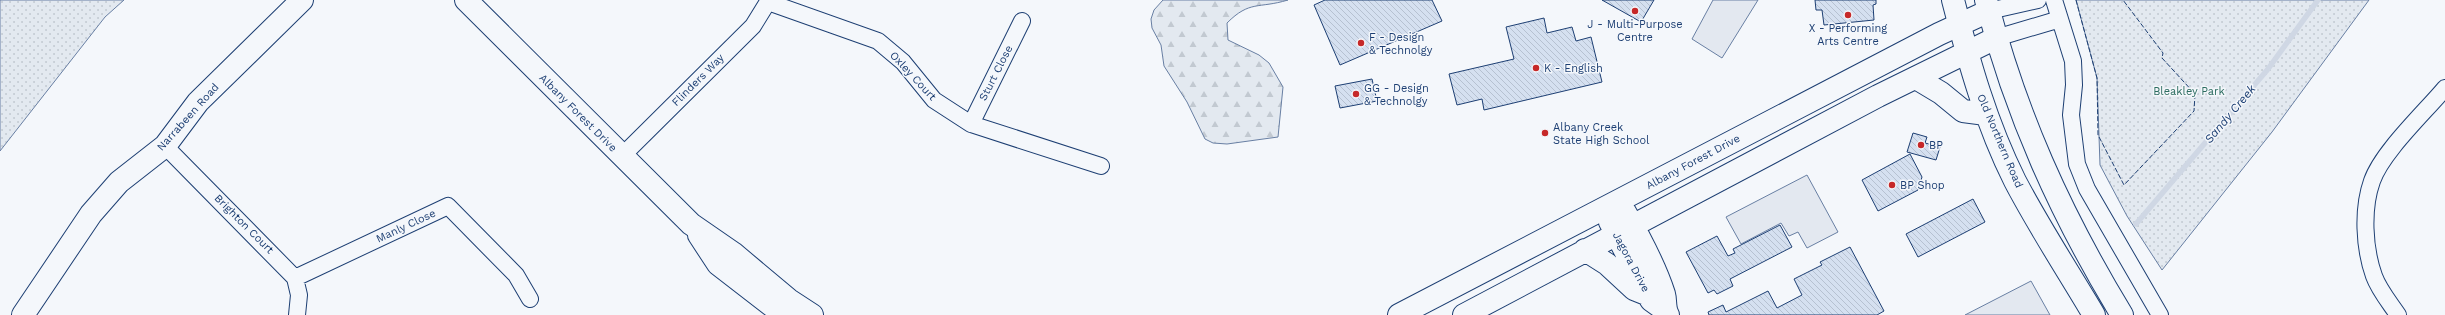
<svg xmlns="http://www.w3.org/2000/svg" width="2445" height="315" font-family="'Work Sans',sans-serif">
	<defs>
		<pattern id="forest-firs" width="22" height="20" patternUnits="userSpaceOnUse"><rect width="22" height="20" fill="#e3e9f0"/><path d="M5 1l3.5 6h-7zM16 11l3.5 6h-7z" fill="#c2c9d1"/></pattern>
		<pattern id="park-dots" width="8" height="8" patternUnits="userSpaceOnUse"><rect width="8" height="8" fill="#e3e9f0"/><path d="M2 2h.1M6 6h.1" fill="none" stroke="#c2c9d1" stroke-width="1.8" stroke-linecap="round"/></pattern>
		<pattern id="building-back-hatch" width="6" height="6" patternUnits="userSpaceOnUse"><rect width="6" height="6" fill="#d5e0f0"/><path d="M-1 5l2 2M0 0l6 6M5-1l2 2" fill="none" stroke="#b6c1d1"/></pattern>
	</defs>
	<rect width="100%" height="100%" fill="#f4f7fb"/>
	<!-- forest -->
	<path fill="url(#forest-firs)" stroke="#687fa3" d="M1163,0H1288C1258,9 1250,0 1227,23L1228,40L1259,55L1269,63L1283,87L1278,137L1227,144L1213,143L1205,139L1187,102L1164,66L1161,45L1152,28L1151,19L1154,10Z"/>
	<!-- park -->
	<path fill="url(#park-dots)" stroke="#687fa3" d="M0,0H124L105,17L0,151Z
		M2076,0H2369L2272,132L2162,270L2127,216L2100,165L2097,78Z"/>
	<!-- parking -->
	<path fill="#e3e8f0" stroke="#687fa3" d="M1713,0H1758L1722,58L1692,39Z
		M1807,175L1838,232L1807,248L1798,232L1789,236L1781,223L1741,244L1726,217Z
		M2031,281L2050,315H1965Z"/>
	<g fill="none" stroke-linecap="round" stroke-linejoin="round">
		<!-- stream -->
		<path stroke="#cfd7e4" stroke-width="5.5" d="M2136,224L2268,69L2318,0"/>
	</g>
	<!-- building -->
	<path fill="url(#building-back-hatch)" stroke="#1d3f73" d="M1325,0H1432L1442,21L1340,65L1314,5Z
		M1602,0H1654L1641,22Z
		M1815,0H1876V4L1873,5L1874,20L1824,25L1822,10H1816Z
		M1544,18L1547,33L1572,27L1576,41L1591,37L1602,82L1484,110L1482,99L1457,105L1449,74L1514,59L1506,27Z
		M1372,79L1377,101L1340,108L1335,86Z
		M1913,133L1927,137L1925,143L1940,147L1936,160L1907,152Z
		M1910,154L1922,177L1918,190L1878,211L1862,180Z
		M1973,199L1985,222L1918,257L1906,234Z
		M1780,225L1792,247L1730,279L1733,286L1717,294L1714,290L1708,293L1686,252L1717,236L1728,256L1735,253L1733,249Z
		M1850,247L1884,311L1877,315H1709L1708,312L1723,305L1726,312L1768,291L1777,308L1802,295L1794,279L1822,265L1820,262Z"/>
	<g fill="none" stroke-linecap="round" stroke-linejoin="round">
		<defs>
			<path id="street" d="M2054,0L2073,61L2074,85L2071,115L2077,164L2087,189L2160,315
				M768,2L878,41L903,62L934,100L971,124L1101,166
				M1989,11L2038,0
				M1996,38L2060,19
				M971,124L1022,21
				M165,146L295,278L299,295L297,315
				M622,156L753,26L769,0
				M295,278L448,206L516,275L530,299
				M2398,315C2390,303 2379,290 2374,276C2364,248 2362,209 2372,181C2382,152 2425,112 2445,88"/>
			<path id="secondary" d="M466,0L691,224L733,253L789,300L812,315
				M1625,212C1640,238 1655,266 1664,294C1666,301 1664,308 1668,315
				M1610,222L1651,300L1662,308
				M699,235L718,264L784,315
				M1585,250L1607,264L1634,289L1649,295
				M23,315L91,214L119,182L165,146L198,102L302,0
				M1399,315L1939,34L1989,11
				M1464,315L1878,96L1996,38"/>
			<path id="highway" d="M1953,0C1969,62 1986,123 2015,181C2039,227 2068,271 2094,315
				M1986,0C2016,115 2060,213 2122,315
				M1916,78L1941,93L1963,111L1986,114"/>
		</defs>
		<!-- street casing -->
		<use href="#street" stroke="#1d3f73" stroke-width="18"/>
		<!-- secondary casing -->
		<use href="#secondary" stroke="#1d3f73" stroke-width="24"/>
		<!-- highway casing -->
		<use href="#highway" stroke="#1d3f73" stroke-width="24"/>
		<!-- street -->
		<use href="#street" stroke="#f4f7fb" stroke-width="16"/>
		<!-- secondary -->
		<use href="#secondary" stroke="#f4f7fb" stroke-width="22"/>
		<!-- highway -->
		<use href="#highway" stroke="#f4f7fb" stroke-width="22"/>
		<!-- fence -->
		<path stroke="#1d3f73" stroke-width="1" stroke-dasharray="5 2" stroke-linecap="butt" d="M2076,0L2097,78L2098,135L2124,185L2194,111L2195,94L2162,58L2163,53L2123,0"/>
	</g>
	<!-- markers -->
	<g fill="#c62828" stroke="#f4f7fb" stroke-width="1.5">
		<circle cx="1635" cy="11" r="4"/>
		<circle cx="1848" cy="15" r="4"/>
		<circle cx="1361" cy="43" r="4"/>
		<circle cx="1536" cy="68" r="4"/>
		<circle cx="1356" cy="94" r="4"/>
		<circle cx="1545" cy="133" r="4"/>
		<circle cx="1921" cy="145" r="4"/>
		<circle cx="1892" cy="185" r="4"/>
	</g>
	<g text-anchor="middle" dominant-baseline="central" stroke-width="3" stroke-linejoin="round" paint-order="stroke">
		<!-- poi labels -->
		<g font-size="11" fill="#1d3f73" stroke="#f4f7fb" text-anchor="start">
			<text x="1635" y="24" text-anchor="middle">J - Multi-Purpose<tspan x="1635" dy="13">Centre</tspan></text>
			<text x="1848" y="28" text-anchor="middle">X - Performing<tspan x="1848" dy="13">Arts Centre</tspan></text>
			<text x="1369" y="37">F - Design<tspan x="1369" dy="13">&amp; Technolgy</tspan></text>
			<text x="1544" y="68">K - English</text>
			<text x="1364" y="88">GG - Design<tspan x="1364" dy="13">&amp; Technolgy</tspan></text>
			<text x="1553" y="127">Albany Creek<tspan x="1553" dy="13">State High School</tspan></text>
			<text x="1929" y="145">BP</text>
			<text x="1900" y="185">BP Shop</text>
		</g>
		<!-- street labels -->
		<g font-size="11" fill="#1d3f73" stroke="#f4f7fb">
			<text transform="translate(996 73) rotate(-63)">Sturt Close</text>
			<text transform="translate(913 76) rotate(47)">Oxley Court</text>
			<text transform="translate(698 80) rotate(-45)">Flinders Way</text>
			<text transform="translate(578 113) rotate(45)">Albany Forest Drive</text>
			<text transform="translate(188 117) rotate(-48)">Narrabeen Road</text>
			<text transform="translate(2000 141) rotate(67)">Old Northern Road</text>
			<text transform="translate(1693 162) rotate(-28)">Albany Forest Drive</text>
			<text transform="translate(244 224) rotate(45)">Brighton Court</text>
			<text transform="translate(406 226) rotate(-25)">Manly Close</text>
			<text transform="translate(1631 262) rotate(62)">Jagora Drive</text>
		</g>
		<!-- park labels -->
		<g font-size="11" fill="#2c6c60" stroke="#f4f7fb">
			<text x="2189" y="91">Bleakley Park</text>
		</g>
		<!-- water labels -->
		<g font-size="12" font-style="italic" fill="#1d3f73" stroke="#f4f7fb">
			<text transform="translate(2230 114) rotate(-50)">Sandy Creek</text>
		</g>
	</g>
</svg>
